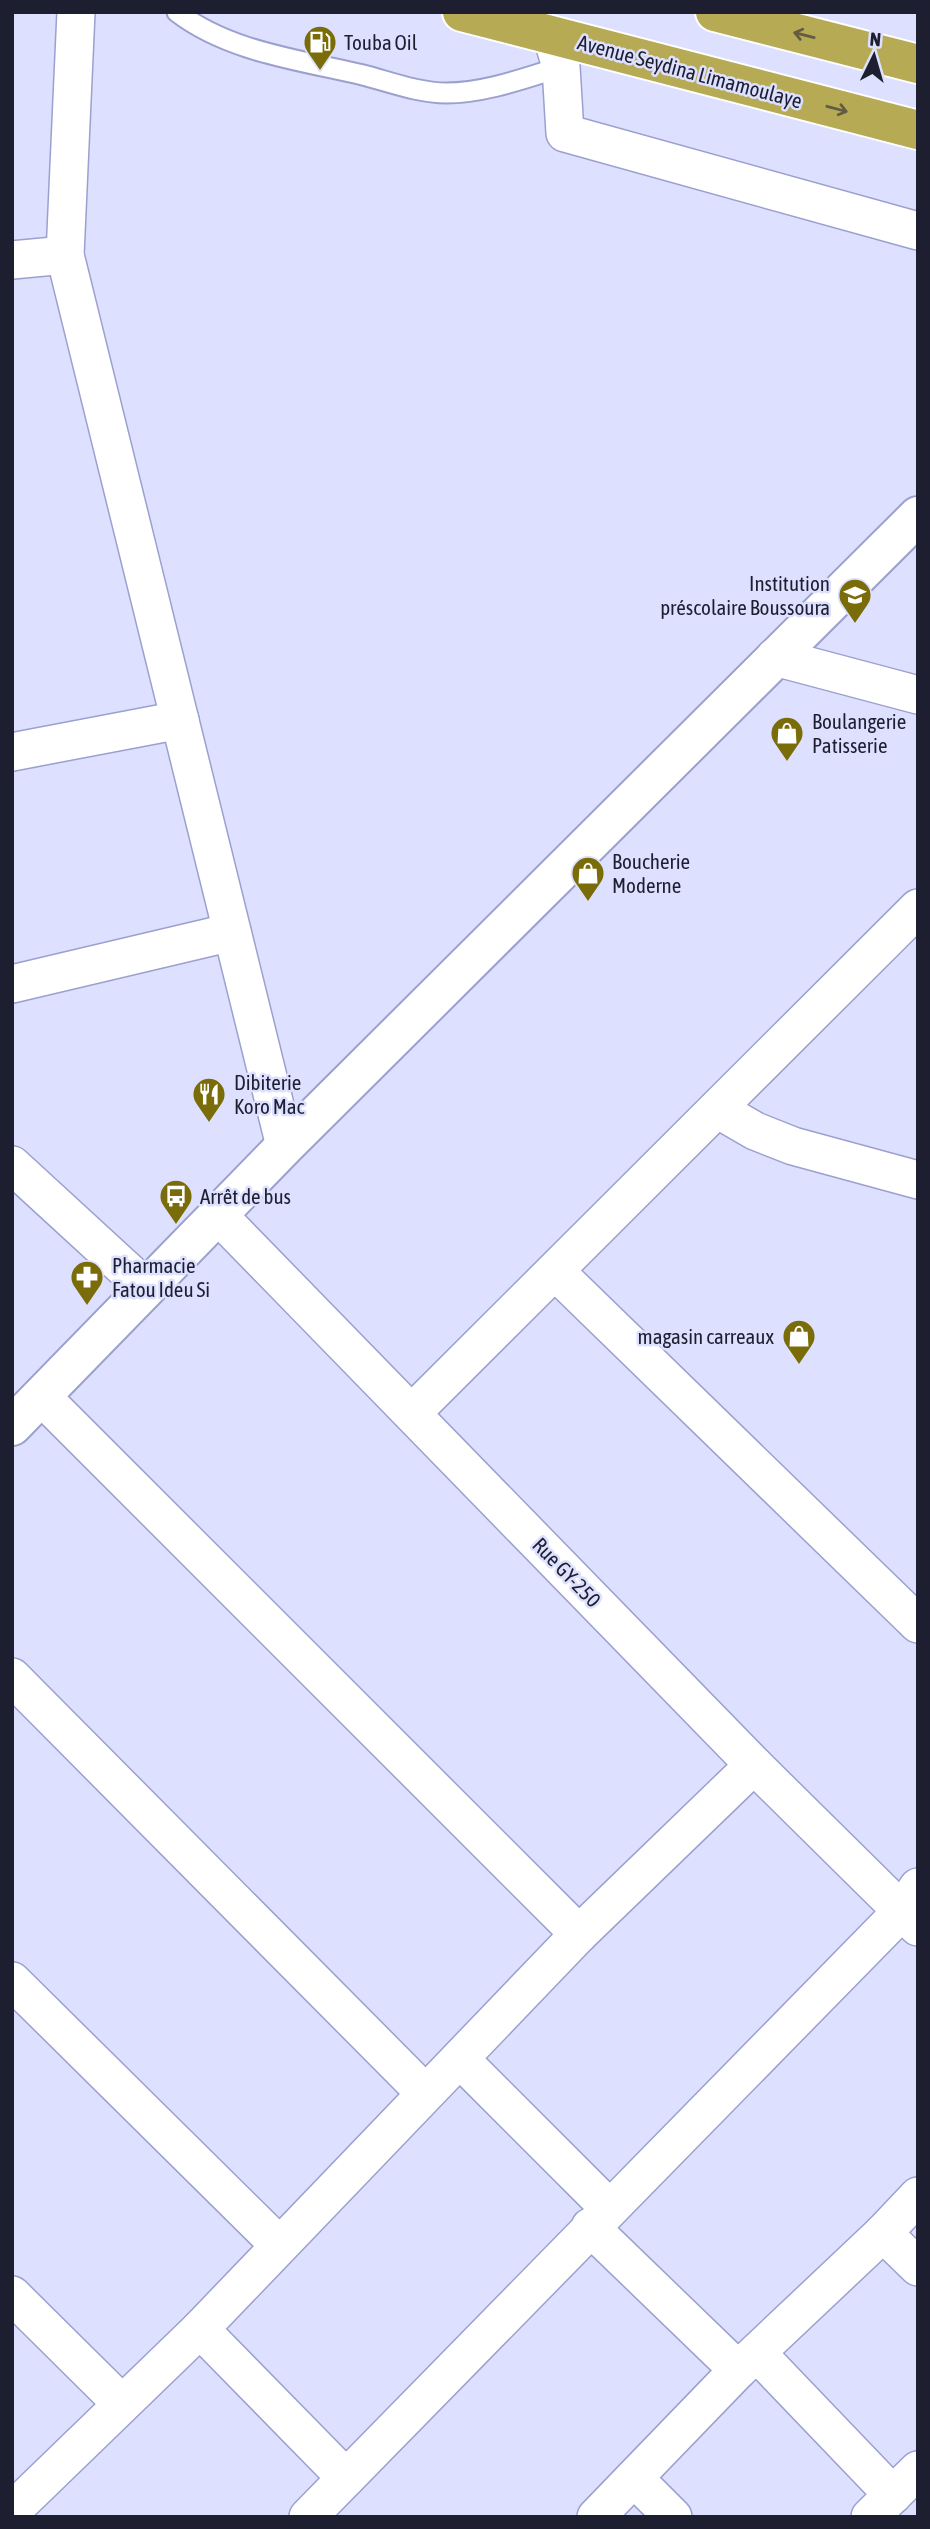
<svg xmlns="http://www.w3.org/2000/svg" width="930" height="2529" font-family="'Asap Condensed',sans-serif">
<rect width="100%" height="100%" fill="#dde0fe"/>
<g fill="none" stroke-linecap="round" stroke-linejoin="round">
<defs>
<path id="service" d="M177,12C229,52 300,60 363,75C390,82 419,93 446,93C485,93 525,78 561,67"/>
<g id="minor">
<polyline points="76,12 65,255 285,1146"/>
<polyline points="552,36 561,67 565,133 918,231"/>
<polyline points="12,260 65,255"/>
<polyline points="775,657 918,695"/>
<polyline points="12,752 180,720"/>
<polyline points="12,984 232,932"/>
<polyline points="717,1109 755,1131 793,1146 918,1180"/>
<polyline points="12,1165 146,1288"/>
<polyline points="217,1214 754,1765 918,1927"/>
<polyline points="555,1271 918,1624"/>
<polyline points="41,1396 579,1934"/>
<polyline points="412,1413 918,908"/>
<polyline points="12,1677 425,2093"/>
<polyline points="12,1981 279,2245"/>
<polyline points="460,2059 609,2208"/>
<polyline points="590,2227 738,2370"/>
<polyline points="883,2233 918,2267"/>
<polyline points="12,2295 122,2404"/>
<polyline points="200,2329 346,2478"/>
<polyline points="757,2353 893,2495"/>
<polyline points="634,2478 673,2517"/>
<polyline points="12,2511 200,2329 579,1934 754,1765"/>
<polyline points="308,2517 902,1911 918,1887"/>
<polyline points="596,2517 738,2370 883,2233 918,2196"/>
<polyline points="870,2517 918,2470"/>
</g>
<polyline id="tertiary" points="12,1426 285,1146 918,516"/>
<g id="trunk">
<polyline points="462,12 918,130"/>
<polyline points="715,12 918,64"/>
</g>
</defs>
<!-- service casing -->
<use href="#service" stroke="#9ca0cf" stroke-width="23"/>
<!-- minor casing -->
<use href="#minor" stroke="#9ca0cf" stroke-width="40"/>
<!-- tertiary casing -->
<use href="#tertiary" stroke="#9ca0cf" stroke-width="42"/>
<!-- trunk casing -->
<use href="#trunk" stroke="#fff" stroke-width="42"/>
<!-- service -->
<use href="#service" stroke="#fff" stroke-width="19"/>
<!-- minor -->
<use href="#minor" stroke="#fff" stroke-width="37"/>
<!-- tertiary -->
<use href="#tertiary" stroke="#fff" stroke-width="38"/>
<!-- trunk -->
<use href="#trunk" stroke="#b6aa54" stroke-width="38"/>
</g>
<!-- one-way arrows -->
<defs><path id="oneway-shaft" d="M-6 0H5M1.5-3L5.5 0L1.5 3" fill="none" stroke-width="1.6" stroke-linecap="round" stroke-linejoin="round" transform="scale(1.75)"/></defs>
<g stroke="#625d40">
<use href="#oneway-shaft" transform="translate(804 35) rotate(-166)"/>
<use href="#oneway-shaft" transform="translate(837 109) rotate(15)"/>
</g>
<!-- icons -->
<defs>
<symbol id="fuel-pin" viewBox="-11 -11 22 30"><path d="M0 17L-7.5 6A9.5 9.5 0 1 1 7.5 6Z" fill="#7a6d09" stroke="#dde0fe"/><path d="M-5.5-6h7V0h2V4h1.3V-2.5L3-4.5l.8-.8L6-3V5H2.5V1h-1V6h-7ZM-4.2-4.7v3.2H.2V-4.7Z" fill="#fff"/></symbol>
<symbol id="school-pin" viewBox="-11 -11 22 30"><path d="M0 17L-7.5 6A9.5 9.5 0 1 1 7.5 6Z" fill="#7a6d09" stroke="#dde0fe"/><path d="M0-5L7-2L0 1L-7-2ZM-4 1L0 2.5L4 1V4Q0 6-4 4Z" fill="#fff"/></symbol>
<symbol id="shop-pin" viewBox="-11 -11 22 30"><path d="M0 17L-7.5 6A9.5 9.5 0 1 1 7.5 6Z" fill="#7a6d09" stroke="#dde0fe"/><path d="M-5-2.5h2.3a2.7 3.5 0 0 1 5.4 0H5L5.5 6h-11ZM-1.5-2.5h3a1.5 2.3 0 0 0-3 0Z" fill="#fff"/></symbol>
<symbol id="restaurant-pin" viewBox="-11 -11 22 30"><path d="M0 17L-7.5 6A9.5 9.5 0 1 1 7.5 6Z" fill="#7a6d09" stroke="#dde0fe"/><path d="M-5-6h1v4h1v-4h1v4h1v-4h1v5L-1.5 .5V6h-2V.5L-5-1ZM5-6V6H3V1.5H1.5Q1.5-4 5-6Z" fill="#fff"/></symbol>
<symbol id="bus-pin" viewBox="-11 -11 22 30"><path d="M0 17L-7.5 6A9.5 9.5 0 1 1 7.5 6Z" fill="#7a6d09" stroke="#dde0fe"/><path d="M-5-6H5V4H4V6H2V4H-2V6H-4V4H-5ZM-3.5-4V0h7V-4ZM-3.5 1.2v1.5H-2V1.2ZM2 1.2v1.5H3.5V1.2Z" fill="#fff"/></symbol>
<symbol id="pharmacy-pin" viewBox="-11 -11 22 30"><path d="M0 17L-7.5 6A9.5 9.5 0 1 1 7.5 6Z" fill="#7a6d09" stroke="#dde0fe"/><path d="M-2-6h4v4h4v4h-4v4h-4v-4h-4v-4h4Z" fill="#fff"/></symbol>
</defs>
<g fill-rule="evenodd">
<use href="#fuel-pin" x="301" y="23" width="38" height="52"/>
<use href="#school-pin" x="836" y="576" width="38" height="52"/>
<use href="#shop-pin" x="768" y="714" width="38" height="52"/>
<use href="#shop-pin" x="569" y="854" width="38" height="52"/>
<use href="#restaurant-pin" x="190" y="1075" width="38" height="52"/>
<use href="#bus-pin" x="157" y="1177" width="38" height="52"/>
<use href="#pharmacy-pin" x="68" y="1258" width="38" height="52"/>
<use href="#shop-pin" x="780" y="1317" width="38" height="52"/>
</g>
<g text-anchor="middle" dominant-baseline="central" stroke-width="5" stroke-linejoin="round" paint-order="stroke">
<!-- poi labels -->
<g font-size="21" fill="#1d1e30" stroke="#dde0fe" text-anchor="start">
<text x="344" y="42">Touba Oil</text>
<text x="830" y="583" text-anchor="end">Institution<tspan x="830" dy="24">préscolaire Boussoura</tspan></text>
<text x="812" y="721">Boulangerie<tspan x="812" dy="24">Patisserie</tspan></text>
<text x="612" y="861">Boucherie<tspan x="612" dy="24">Moderne</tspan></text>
<text x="234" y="1082">Dibiterie<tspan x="234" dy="24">Koro Mac</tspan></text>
<text x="200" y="1196">Arrêt de bus</text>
<text x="112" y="1265">Pharmacie<tspan x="112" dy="24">Fatou Ideu Si</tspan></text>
<text x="774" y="1336" text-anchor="end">magasin carreaux</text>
</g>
<!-- street labels -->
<g font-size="21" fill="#1d1e30" stroke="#dde0fe">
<text transform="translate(690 71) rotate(15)">Avenue Seydina Limamoulaye</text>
<text transform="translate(567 1572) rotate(46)">Rue GY-250</text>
</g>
</g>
<!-- border -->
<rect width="930" height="2529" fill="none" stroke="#1d1e30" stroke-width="28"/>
<!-- north arrow -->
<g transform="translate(874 56) rotate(5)" stroke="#dde0fe" stroke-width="5" paint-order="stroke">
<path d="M0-5L12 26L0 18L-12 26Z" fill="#1d1e30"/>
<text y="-10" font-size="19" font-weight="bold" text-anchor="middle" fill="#1d1e30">N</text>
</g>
</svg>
